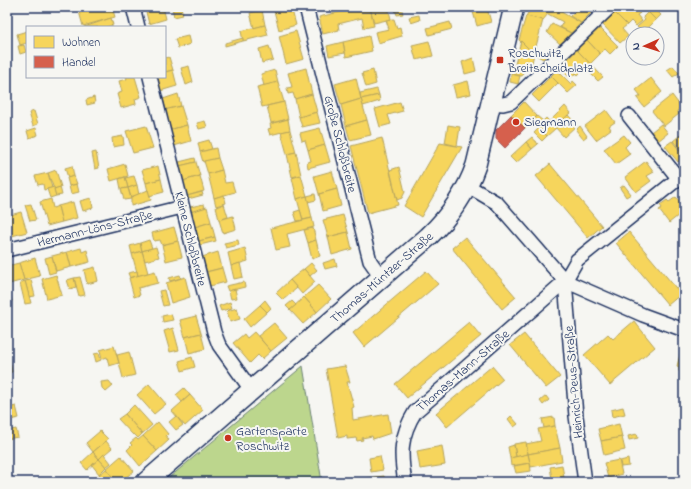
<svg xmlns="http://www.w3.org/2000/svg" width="691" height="489" font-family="'Indie Flower',sans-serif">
<rect width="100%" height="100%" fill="#f6f6f2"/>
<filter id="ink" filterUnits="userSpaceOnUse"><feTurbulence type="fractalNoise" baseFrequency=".025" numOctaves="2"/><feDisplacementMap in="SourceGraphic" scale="8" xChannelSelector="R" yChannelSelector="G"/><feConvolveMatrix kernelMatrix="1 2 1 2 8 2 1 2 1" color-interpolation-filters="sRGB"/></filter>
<g filter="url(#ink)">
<!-- green -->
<polygon fill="#bcd68d" stroke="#6c8276" points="303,366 322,482 164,482"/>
<!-- homes -->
<g fill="#f6d55c" stroke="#b4a35d">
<polygon points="81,7 112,7 115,17 83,26 78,8"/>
<polygon points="150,7 163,7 166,19 149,24 145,8"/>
<polygon points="172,7 181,7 183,15 174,17"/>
<polygon points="273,7 291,7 296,25 279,30"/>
<polygon points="360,7 370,7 374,26 364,28 362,18 338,24 339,30 323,34 319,17"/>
<polygon points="370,7 388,7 391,19 374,23"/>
<polygon points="394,7 401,7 403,14 397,15"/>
<polygon points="532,7 552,7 581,23 571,33 560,27 563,22 548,14 543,20 526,16"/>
<polygon points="579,7 587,7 592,12 581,23 570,16"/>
<polygon points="622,7 634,7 640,13 637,15 642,21 636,26 631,21 627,25 615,13"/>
<polygon points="643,7 653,7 661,15 656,20"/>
<polygon points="487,8 491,22 477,26 473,12"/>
<polygon points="262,10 265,25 254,28 250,13"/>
<polygon points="648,12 656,20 643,33 637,27 645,20 643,17"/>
<polygon points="615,13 627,25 622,29 628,36 620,43 603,25"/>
<polygon points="419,15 420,20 411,23 409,17"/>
<polygon points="526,16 543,20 534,54 519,40"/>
<polygon points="111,18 113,25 106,27 84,27"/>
<polygon points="394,19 397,28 400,27 402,36 378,43 375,32 389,29 386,20"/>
<polygon points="450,22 452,29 429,35 427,28"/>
<polygon points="552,24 571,33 560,44 547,32"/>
<polygon points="265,25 268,35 243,41 241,31"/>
<polygon points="600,28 618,46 610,54 605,49 600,54 587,40"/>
<polygon points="27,31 27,43 20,45 17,34"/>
<polygon points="296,31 304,59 286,64 279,36"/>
<polygon points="188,36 190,44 178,48 175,39"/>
<polygon points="369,36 372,51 346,57 343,42"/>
<polygon points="243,38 243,41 225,46 225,43"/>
<polygon points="587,40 600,54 590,64 577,50"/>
<polygon points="429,41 433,56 416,60 412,45"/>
<polygon points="521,41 534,54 531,67 515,64"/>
<polygon points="343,42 345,53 329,56 327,46"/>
<polygon points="24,45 26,52 20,54 18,46"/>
<polygon points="269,46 273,60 262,63 259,49"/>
<polygon points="536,49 547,55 543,59 534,54"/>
<polygon points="577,50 603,77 598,81 585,68 578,75 576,73 570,78 559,67"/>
<polygon points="169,57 173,70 165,72 165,58"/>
<polygon points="473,58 476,71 465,74 462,62"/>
<polygon points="513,65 524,67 522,76 511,74"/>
<polygon points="189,66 193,82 186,85 181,68"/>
<polygon points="673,66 679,73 673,77 667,70"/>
<polygon points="306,68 312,94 295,99 293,93 288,94 287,88 292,87 288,73"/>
<polygon points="173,70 177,86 160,91 156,77 165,77 165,72"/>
<polygon points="275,70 278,82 264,86 261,74"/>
<polygon points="373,70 376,84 366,87 362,73"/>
<polygon points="557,70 571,84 573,81 577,85 568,93 551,76"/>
<polygon points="511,74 520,76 518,84 510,82"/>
<polygon points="551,76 558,83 539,102 532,95"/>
<polygon points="126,77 135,77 141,97 135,99 136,104 121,108 117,94 122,92 119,81 127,79"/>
<polygon points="356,78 361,99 341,105 335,84"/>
<polygon points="651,78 662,92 644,107 637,98 641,96 636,90"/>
<polygon points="468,81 471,94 456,97 453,85"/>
<polygon points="278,82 284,102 262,107 257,87"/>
<polygon points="377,89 379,95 361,99 360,93"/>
<polygon points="178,94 181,106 166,110 163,99"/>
<polygon points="312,94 317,112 299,117 295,99"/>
<polygon points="379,95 380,101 363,106 361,99"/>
<polygon points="672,95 681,107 677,111 679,114 664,126 652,111"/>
<polygon points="94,97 95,103 87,105 86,100"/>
<polygon points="361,99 367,120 346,126 341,105"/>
<polygon points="284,102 288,119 271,123 267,106"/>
<polygon points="400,102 403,111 388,115 391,124 380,127 375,109"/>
<polygon points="524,102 537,116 525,128 511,115"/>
<polygon points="181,106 187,125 169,130 164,110"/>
<polygon points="565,106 571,113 555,127 550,121"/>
<polygon points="606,110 615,122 609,126 611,129 596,140 585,126"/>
<polygon points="34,111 38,124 33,126 29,113"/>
<polygon points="317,112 320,123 302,127 299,117"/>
<polygon points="568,115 577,125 564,137 555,127"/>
<polygon points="537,116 543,121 546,118 556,128 547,136 533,121"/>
<polygon points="288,119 290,130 270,135 268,129 271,128 270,124"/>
<polygon points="367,120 371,135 350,140 346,126"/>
<polygon points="205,121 207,127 199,129 197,123"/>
<polygon points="661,124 668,133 658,141 651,132"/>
<polygon points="187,125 191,141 174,146 169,130"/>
<polygon points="448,125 460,127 457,146 445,143"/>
<polygon points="146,126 153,148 133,153 126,131"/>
<polygon points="580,126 587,136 583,139 576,130"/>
<polygon points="36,128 38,135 29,138 27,131"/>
<polygon points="320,128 325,145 308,150 305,140 302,141 300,133"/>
<polygon points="539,128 547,136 542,141 534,133"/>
<polygon points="290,130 296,152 287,154 281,132"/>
<polygon points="684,132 684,154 673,141"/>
<polygon points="624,135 630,142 625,147 630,154 616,164 604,149"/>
<polygon points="123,136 124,145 113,147 112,138"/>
<polygon points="532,137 538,144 532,149 526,142"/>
<polygon points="382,138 398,205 368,213 351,146"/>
<polygon points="209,140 212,149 200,152 198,143"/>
<polygon points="672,141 684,156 678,162 665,146"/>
<polygon points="526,142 532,149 516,163 510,157"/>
<polygon points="440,143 462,147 421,217 404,206"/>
<polygon points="325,145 330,162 308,168 307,162 311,161 308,150"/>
<polygon points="216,148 218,158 203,162 200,152"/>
<polygon points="96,152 99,168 95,169 92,153"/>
<polygon points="296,152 301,175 292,177 287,154"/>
<polygon points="195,158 196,162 180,166 179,162"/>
<polygon points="218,158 222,170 208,174 204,161"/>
<polygon points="646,161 654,172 647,176 651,181 636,192 625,177"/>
<polygon points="196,162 200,176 183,181 179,166"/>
<polygon points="125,164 128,176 111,181 108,169"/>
<polygon points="550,164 602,226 588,238 536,176"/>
<polygon points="72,166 74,176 68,178 65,168"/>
<polygon points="158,166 161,179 146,183 142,170"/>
<polygon points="399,167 405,192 402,198 397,200 390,170"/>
<polygon points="56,170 61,187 54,189 48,173"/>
<polygon points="222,170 225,183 232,182 235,192 214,198 208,174"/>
<polygon points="332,171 337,189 319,194 314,176"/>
<polygon points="48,173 52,188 44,190 43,184 38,185 35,176"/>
<polygon points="301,175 307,196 297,199 292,178"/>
<polygon points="74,176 77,184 69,186 67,178"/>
<polygon points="134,176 137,185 128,188 125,178"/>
<polygon points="200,176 204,191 187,196 183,181"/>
<polygon points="125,177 128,188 121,189 119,179"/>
<polygon points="161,179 164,192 149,196 146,183"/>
<polygon points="77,184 79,192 71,194 69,186"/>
<polygon points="137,185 139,195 131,197 128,188"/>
<polygon points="624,185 631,194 626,197 620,188"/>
<polygon points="54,187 56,196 50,198 47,189"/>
<polygon points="60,187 62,195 56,196 54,189"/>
<polygon points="128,188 131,199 124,200 121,189"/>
<polygon points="337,189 341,206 323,211 319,194"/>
<polygon points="148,190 151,200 131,206 131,197"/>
<polygon points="202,192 203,195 188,199 187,196"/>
<polygon points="315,194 316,200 308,202 307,196"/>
<polygon points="224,195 226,203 216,206 214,198"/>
<polygon points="307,196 312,218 303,220 297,199"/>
<polygon points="676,197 684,207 684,211 669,223 659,210 662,208 660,205 667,200 669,202"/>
<polygon points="91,198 93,208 83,211 80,201"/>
<polygon points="51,199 53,208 58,206 62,222 47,226 40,202"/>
<polygon points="73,202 77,218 62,222 58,206"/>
<polygon points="31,204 36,220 30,221 25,205"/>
<polygon points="204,204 205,208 191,212 190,207"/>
<polygon points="224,204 228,217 219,220 216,207"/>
<polygon points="207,207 211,222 195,227 190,212"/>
<polygon points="300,210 303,220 297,221 294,212"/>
<polygon points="21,212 27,232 8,237 7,216"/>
<polygon points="343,215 348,232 328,237 323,220"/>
<polygon points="233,216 236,229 223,233 219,220"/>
<polygon points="312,218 314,227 287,234 290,247 276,250 271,228"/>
<polygon points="211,222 215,237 199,241 195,227"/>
<polygon points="174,227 178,241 162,245 160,240 154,241 152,233"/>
<polygon points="313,228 316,240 308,243 304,230"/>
<polygon points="348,232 352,249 332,255 328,237"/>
<polygon points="629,232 681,294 668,305 616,243"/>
<polygon points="215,237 216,241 200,245 199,241"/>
<polygon points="465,237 516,297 502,309 452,248"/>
<polygon points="149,240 152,248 142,251 140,243"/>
<polygon points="238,240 239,245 226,248 224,243"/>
<polygon points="316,240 320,256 312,259 308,243"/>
<polygon points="178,241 182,257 166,261 162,245"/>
<polygon points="140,243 142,251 132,254 130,246"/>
<polygon points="156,247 159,257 145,261 142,251"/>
<polygon points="81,248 82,252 87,250 90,262 71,267 67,252"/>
<polygon points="245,248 248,261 231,266 228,253"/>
<polygon points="142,251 148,273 138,276 132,254"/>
<polygon points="67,252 71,267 56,271 52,256"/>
<polygon points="218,252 222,268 206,272 202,257"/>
<polygon points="52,256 56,272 49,274 45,258"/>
<polygon points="35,258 40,276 24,280 19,263"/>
<polygon points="335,259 337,266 325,269 323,263"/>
<polygon points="19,263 24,280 9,284 7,266"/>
<polygon points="240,263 243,277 234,279 231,266"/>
<polygon points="311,263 317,270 310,276 304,269"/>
<polygon points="95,267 98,281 87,284 84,270"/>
<polygon points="222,268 226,282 210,286 206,272"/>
<polygon points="304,269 315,282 302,294 290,280"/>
<polygon points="137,271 138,276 130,278 128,273"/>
<polygon points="155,271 158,283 138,288 140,295 134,297 129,278"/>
<polygon points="426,271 438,284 364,347 353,333"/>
<polygon points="56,275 62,295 47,299 42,279"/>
<polygon points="180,275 181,278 170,281 169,278"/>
<polygon points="80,277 85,295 79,296 74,278"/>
<polygon points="185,277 190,297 171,303 166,283"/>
<polygon points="74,278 76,287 70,289 67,280"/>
<polygon points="31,280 35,296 29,297 25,281"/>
<polygon points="290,280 297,288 283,300 276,293"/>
<polygon points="25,281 31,303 25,304 20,283"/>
<polygon points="244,282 245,287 228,291 226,286"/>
<polygon points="318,285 331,299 317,312 304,297"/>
<polygon points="7,287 12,301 7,303"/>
<polygon points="235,289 237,298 231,299 229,291"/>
<polygon points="164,290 168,305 163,306 159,291"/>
<polygon points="304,297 317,312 303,324 290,310"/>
<polygon points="265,300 271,308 267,312 260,305"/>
<polygon points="292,301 296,305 290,310 286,306"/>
<polygon points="230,302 232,308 221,311 219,306"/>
<polygon points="260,305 267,312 250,327 244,319"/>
<polygon points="237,308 240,319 230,322 227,311"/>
<polygon points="171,314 173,320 163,322 162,316"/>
<polygon points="196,316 201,333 185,337 180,320"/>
<polygon points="634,321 655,347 610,385 584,355 608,334 613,339"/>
<polygon points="469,322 481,336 407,398 395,384"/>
<polygon points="274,323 287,338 271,351 258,336"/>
<polygon points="173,328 179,350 170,352 164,331"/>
<polygon points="254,332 271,351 262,359 258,355 250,363 233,343 244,334 247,338"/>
<polygon points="201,333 205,349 189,353 185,337"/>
<polygon points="524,334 560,377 546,388 510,345"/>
<polygon points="114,346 119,363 109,366 107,357 102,359 100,350"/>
<polygon points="681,351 684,352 682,372 679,371 679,367 677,366"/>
<polygon points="129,352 135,375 123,378 117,355"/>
<polygon points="99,353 101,360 96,362 94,354"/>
<polygon points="7,355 9,355 12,372 7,373"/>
<polygon points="192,357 195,367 182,371 179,361"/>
<polygon points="345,366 350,382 347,382 354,407 352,408 353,420 388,414 391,433 373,439 372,436 362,438 363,440 357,441 356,438 347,439 347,436 338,438 326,369"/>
<polygon points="492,366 503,379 447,427 436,413"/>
<polygon points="109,381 113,386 106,392 102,388 101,382"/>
<polygon points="149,384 166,404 154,414 137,395"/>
<polygon points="184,388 190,395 182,402 176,395"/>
<polygon points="7,390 9,390 11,403 7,404"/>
<polygon points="190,395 203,410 185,426 172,411"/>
<polygon points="546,396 549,400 543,405 540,401"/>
<polygon points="134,405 152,425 142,434 125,414"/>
<polygon points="16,406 19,418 10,420 8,408"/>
<polygon points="623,407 625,414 612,417 611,410"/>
<polygon points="125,414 142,434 138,438 134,434 133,435 118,419"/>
<polygon points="176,416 183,425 176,430 169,422"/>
<polygon points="511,416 518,424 514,427 508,419"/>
<polygon points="554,417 555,426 544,428 542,419"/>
<polygon points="158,422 168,434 166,436 169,440 157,451 143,436"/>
<polygon points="619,424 622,437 601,441 598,429"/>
<polygon points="555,426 560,448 528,454 526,444 541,441 538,429"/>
<polygon points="16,429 18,437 7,439 7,431"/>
<polygon points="100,431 108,439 93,452 86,443"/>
<polygon points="637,434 638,438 629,440 628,436"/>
<polygon points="143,436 157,451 140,466 127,450 132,445 130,443 136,438 138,440"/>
<polygon points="622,437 625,450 604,455 601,441"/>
<polygon points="106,441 112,448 99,459 93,452"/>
<polygon points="526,442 528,454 516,457 514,444"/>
<polygon points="514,445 516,457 510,458 508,447"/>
<polygon points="442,446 445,465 420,469 417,451"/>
<polygon points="560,448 562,461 531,467 528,454"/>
<polygon points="93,452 99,459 87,470 81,463"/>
<polygon points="104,454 111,463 106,467 99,459"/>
<polygon points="528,454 530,463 511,466 510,458"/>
<polygon points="121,456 134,471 120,482 117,482 106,469"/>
<polygon points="380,456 383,470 371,472 369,458"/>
<polygon points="99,459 106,467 99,474 92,465"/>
<polygon points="628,459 629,466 621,467 620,461"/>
<polygon points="619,460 622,474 608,478 604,463"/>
<polygon points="530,463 531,471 516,473 514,466"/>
<polygon points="562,465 564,477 552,479 550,467"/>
<polygon points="106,469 117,482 93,482 92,481"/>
<polygon points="384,476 385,482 363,482 362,479"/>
</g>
<!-- shops -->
<polygon fill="#d6604d" stroke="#9e5152" points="511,115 525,128 505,148 496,139 496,130"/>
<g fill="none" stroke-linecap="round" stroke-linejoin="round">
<defs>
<g id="street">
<polyline points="133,7 138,27"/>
<polyline points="306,7 370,261 382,278"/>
<polyline points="150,77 214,332 219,345 252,391"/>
<polyline points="490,103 503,104 511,102 610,7"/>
<polyline points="629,116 678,178"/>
<polyline points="468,186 497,203 565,281 643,315 684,330"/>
<polyline points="7,250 182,207"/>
<polyline points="565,281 576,416 585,482"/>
<path d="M405,482C400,454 400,436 415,412L565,281L577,260L684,174"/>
</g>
<path id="secondary" d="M146,482L428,237C450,216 466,194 476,165L514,7"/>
</defs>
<!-- street casing -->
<use href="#street" stroke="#1b2f5e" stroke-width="16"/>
<!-- secondary casing -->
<use href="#secondary" stroke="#1b2f5e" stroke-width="22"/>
<!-- street -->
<use href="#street" stroke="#f6f6f2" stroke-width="13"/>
<!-- secondary -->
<use href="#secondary" stroke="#f6f6f2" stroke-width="19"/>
</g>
</g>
<!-- markers -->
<g fill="#c8321e" stroke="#f6f6f2" stroke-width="1.5">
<rect x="496" y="56" width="8" height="8" rx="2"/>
<circle cx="516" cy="122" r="4"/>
<circle cx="228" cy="438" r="4"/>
</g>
<g text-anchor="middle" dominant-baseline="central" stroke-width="4" stroke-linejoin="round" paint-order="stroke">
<!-- poi labels -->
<g font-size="13" fill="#1b2f5e" stroke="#f6f6f2" text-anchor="start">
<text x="508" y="53">Roschwitz,<tspan x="508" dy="15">Breitscheidplatz</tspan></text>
<text x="524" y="122">Siegmann</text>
<text x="236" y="431">Gartensparte<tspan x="236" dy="15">Roschwitz</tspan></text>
</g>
<!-- street labels -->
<g font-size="13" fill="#1b2f5e" stroke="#f6f6f2">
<text transform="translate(340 144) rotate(76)">Große Schloßbreite</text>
<text transform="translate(95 229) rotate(-14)">Hermann-Löns-Straße</text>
<text transform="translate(190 239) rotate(76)">Kleine Schloßbreite</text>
<text transform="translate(382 278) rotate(-41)">Thomas-Müntzer-Straße</text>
<text transform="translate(463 371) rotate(-41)">Thomas-Mann-Straße</text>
<text transform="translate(574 382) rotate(-95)">Heinrich-Peus-Straße</text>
</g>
</g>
<!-- margin -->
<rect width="691" height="489" fill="none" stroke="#f6f6f2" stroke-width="24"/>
<rect x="12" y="12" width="667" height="465" fill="none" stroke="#1b2f5e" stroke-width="1.5" filter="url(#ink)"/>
<!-- legend -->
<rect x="26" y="26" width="140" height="52" fill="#f6f6f2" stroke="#9ea6b7"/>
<rect x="34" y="36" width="20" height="12" fill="#f6d55c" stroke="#9ea6b7"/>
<text x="62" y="46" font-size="12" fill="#1b2f5e">Wohnen</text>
<rect x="34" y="56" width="20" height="12" fill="#d6604d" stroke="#9ea6b7"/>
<text x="62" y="66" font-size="12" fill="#1b2f5e">Handel</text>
<!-- north arrow -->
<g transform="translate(645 46) rotate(267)"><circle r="19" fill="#f6f6f2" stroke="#9ea6b7"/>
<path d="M0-3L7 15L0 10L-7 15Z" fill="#c8321e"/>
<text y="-6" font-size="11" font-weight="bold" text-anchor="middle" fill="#1b2f5e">N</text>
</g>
</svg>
